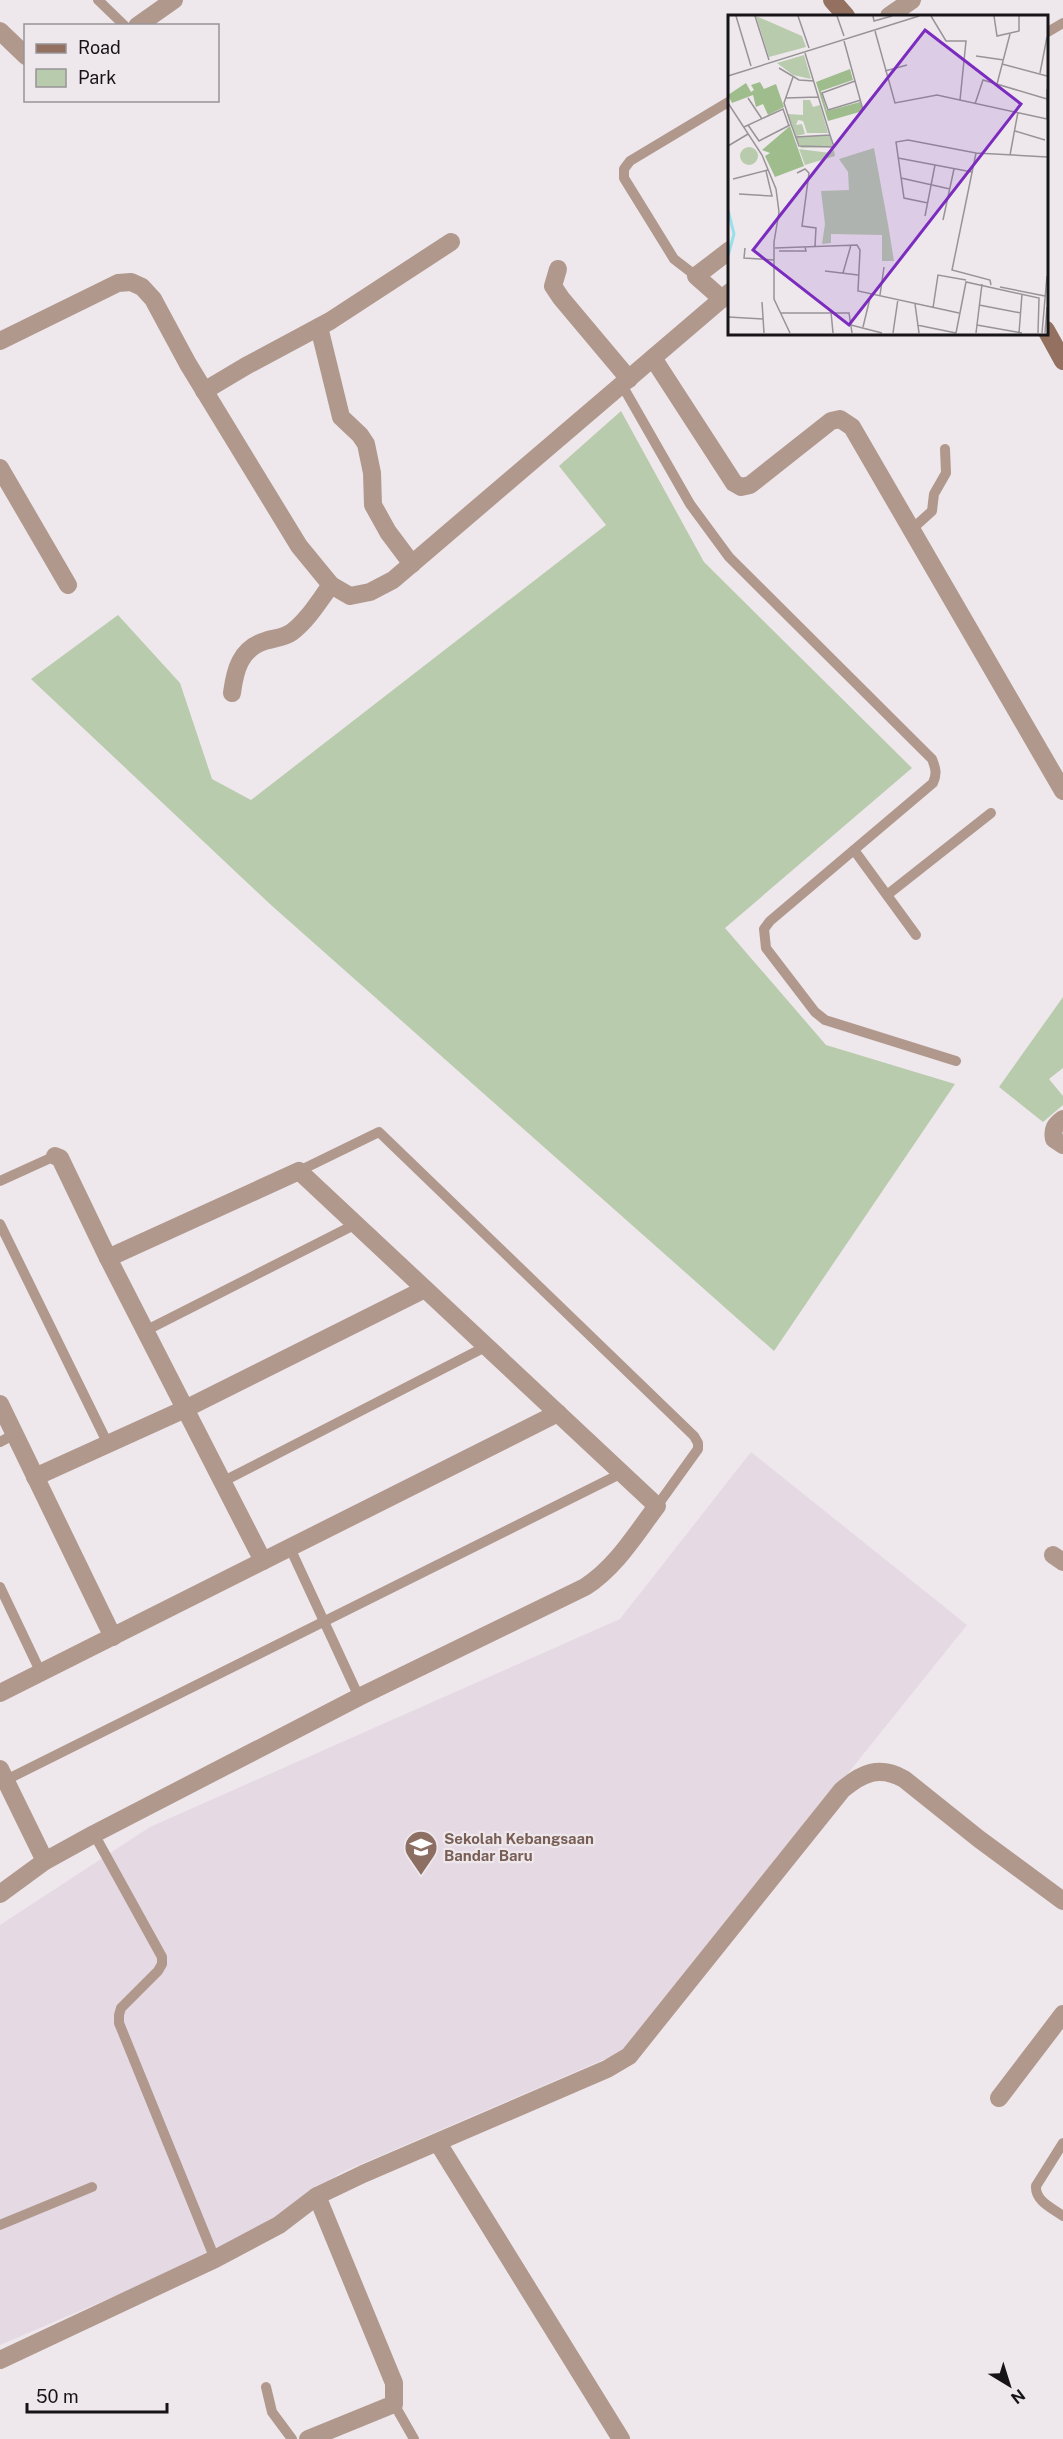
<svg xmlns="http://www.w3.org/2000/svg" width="1063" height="2439" font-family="'Public Sans',sans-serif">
<rect width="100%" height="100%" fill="#eee8ed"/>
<!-- built -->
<polygon fill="#e5d9e3" points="751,1452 967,1625 626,2050 340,2173 241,2242 0,2345 0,1925 150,1827 620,1619"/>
<!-- green -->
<g fill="#b9cbad">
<polygon points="621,411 704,562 912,768 725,928 826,1045 955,1084 774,1351 271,905 31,679 118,615 180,683 212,779 251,800 606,525 559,466"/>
<polygon points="1063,997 1063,1068 1049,1079 1063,1096 1063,1105 1043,1122 999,1087"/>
</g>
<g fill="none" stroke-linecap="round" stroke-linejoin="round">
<!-- lane -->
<g stroke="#b1988d" stroke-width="10">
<polyline points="98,0 125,26"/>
<polyline points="1046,33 1063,23"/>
<polyline points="696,276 674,259 624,178 624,169 630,161 730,101"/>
<path d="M622,385L690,504L729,557L932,759C936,769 937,774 933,783L770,921L764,929L766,948L815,1012L825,1020L956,1061"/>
<polyline points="911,530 932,511 934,494 946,473 945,449"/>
<polyline points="854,850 916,935"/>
<polyline points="887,895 991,813"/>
<polyline points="299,1171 379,1132 694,1436 698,1443 698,1449 657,1506"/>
<polyline points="0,1181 55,1156"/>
<polyline points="0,1224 108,1444"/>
<polyline points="145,1331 356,1224"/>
<polyline points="0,1442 15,1434"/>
<polyline points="222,1482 487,1346"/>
<polyline points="290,1548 359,1697"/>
<polyline points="0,1587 41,1673"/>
<polyline points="6,1780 622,1473"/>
<polyline points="94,1834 162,1957 162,1964 158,1971 121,2008 119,2015 119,2023 215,2259"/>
<path d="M1063,2143L1036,2186C1035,2201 1052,2208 1063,2216"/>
<polyline points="0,2225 92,2187"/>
<polyline points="266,2387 272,2412 292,2439"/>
<polyline points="394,2404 414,2439"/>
</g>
<!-- street -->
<g stroke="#b1988d" stroke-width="18">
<polyline points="889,16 912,0"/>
<polyline points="137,26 174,0"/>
<polyline points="0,31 26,56"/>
<polyline points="558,269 553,286 561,298 629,379"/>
<polyline points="722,299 696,276 730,250"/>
<polyline points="319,327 341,417 360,435 366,444 372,473 373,505 388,532 412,564"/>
<polyline points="0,341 118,283 131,282 142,287 153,299 188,364 299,546 331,585 350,596 370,592 393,580 730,292"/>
<polyline points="653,358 734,483 741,487 750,485 831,421 840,419 852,427 1063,791"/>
<polyline points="204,391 246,366 330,321 451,242"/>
<polyline points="0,468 68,585"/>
<path d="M232,693C235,670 240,649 265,641C274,638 284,638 292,632C308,620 319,601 331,585"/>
<path d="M1063,1119C1055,1125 1052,1129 1054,1139L1063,1145"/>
<polyline points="55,1156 60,1158 108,1258 263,1561"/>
<polyline points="0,1404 113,1637"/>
<polyline points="35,1477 185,1409 425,1289"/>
<polyline points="1053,1555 1063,1562"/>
<polyline points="0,1693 558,1413"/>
<polyline points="0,1769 45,1861"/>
<path d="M0,1894L45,1861L94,1834L359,1697L585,1587C616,1567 635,1535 657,1506L299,1171L108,1258"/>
<polyline points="999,2098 1063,2014"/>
<polyline points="438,2143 621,2439"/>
<path d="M0,2360L215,2259L279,2225L317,2196L363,2174L607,2069L629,2056L842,1790C862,1773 879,1765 904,1779L979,1839L1063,1901"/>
<polyline points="308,2439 394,2404 394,2383 317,2196"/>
</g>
<!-- secondary -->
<g stroke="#937060" stroke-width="18">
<polyline points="832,0 846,16"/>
<polyline points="1046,330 1063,361"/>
</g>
</g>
<!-- icons -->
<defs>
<symbol id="school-pin" viewBox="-11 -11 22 30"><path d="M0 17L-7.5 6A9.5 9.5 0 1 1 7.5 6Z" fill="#8d6e63" stroke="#eee8ed"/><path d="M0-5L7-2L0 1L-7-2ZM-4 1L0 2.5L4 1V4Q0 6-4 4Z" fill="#fff"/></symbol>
</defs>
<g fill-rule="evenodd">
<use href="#school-pin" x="402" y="1828" width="38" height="52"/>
</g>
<g text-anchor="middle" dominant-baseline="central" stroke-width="4.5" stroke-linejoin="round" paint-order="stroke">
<!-- education labels -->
<g font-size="15" font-weight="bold" fill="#785e54" stroke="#eee8ed" text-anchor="start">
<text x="444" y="1838">Sekolah Kebangsaan<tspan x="444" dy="17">Bandar Baru</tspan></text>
</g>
</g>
<!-- overview -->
<g transform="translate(728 15)">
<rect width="320" height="320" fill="#eee8ed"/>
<path d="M28,1L74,21L78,32L41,42ZM76,40L83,64L65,60L49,48ZM75,85H82L85,92L92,90L100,118H79L75,106L70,105L68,110L74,109L77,119L68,121L60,99L75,100ZM102,120L105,132L73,133L68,122ZM12 141a9 9 0 1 1 18 0a9 9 0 1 1-18 0ZM146,133L160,209L166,246H154V220L103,219V228L94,229L97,209L93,176L121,175L120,157L111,144ZM71,134L102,138L106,135L107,141L77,150Z" fill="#b9cbad"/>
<path d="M122,54L125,65L93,76L99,96L132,87L135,96L100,106L88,67ZM32,67L36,74L48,69L56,92L40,100L35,89L28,92L25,80L4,88L0,80L18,68L23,77L26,75L23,70ZM62,111L76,151L47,162L37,141L42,138L34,135Z" fill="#9fbd8c"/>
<path fill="none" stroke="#96e0eb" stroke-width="3" d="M0,195L6,219L0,241"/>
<path fill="none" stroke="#989397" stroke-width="1.5" d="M8,1L23,51M27,1L41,45M70,1L81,33M109,1L116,21M145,1L146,6L164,1M203,1L218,26H238L232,85M266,1L269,21L291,16V1M147,16L167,88L209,80L319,104M116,26L135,95M77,38L102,120M248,41L276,45M274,49L319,61M51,53L71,65L86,66M157,56L179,50M312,58L319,22M0,61L191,1M65,62L56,88L63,109L71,131L106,132L102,120L68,122M127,66L94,78L100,95L133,85M269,69L282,19M319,74V103M20,83L34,104M57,83L91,82M0,88L34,140L48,174L51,197L46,227V284L62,318M247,89L255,65L319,84M20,110L31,126L62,110M16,112L55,94L61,111M287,116L317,125M0,131L20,119M248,138L224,255L262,265L263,270M282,140L290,97M170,143L244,157M69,158L77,154L81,158L74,211L88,213L87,231M173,163L222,174M5,164L40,155M11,179L44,181L38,156M200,188L176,183L168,127L180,125L248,138L319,142M197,201L207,150M215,205L226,154M17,233L16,243L46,245M47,233L129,230L132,235L130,276L231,298M51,236H78L77,232M97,256L130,260M115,258L123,230M272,272L317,281M152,280L156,252M34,287L36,318M187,289L191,318M251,290L293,298M205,293L210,260L238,265M103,297L105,318M53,298H121L124,318M0,302L35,304M123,310L154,318M189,310L228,318M249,310L294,318M135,312L143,279M165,318L170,284M228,318L238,267L311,283L310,318M248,318L254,269M291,318L294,279M314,318L319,261M317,318L319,292"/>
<path fill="#7b2cbf" fill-opacity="0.15" stroke="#7b2cbf" stroke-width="3" d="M197,15L293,89L121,310L25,235Z"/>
<rect width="320" height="320" fill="none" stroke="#161416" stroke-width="3"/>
</g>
<!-- legend -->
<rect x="24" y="24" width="195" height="78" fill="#eee8ed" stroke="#989397" stroke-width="1.5"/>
<rect x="36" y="44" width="30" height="9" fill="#937060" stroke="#989397" stroke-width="1.5"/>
<text x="78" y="54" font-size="18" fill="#161416">Road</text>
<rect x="36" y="69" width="30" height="18" fill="#b9cbad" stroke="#989397" stroke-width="1.5"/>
<text x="78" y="84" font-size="18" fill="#161416">Park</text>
<!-- north arrow -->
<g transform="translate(1009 2385) rotate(142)" stroke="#eee8ed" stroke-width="4.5" paint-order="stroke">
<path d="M0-4.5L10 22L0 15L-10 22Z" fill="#161416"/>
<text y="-9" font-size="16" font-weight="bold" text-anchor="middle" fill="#161416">N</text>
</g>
<!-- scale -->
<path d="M27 2403v9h140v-9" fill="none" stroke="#161416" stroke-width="3"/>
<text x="36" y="2403" font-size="18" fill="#161416" stroke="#eee8ed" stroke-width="4.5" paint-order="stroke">50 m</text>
</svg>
